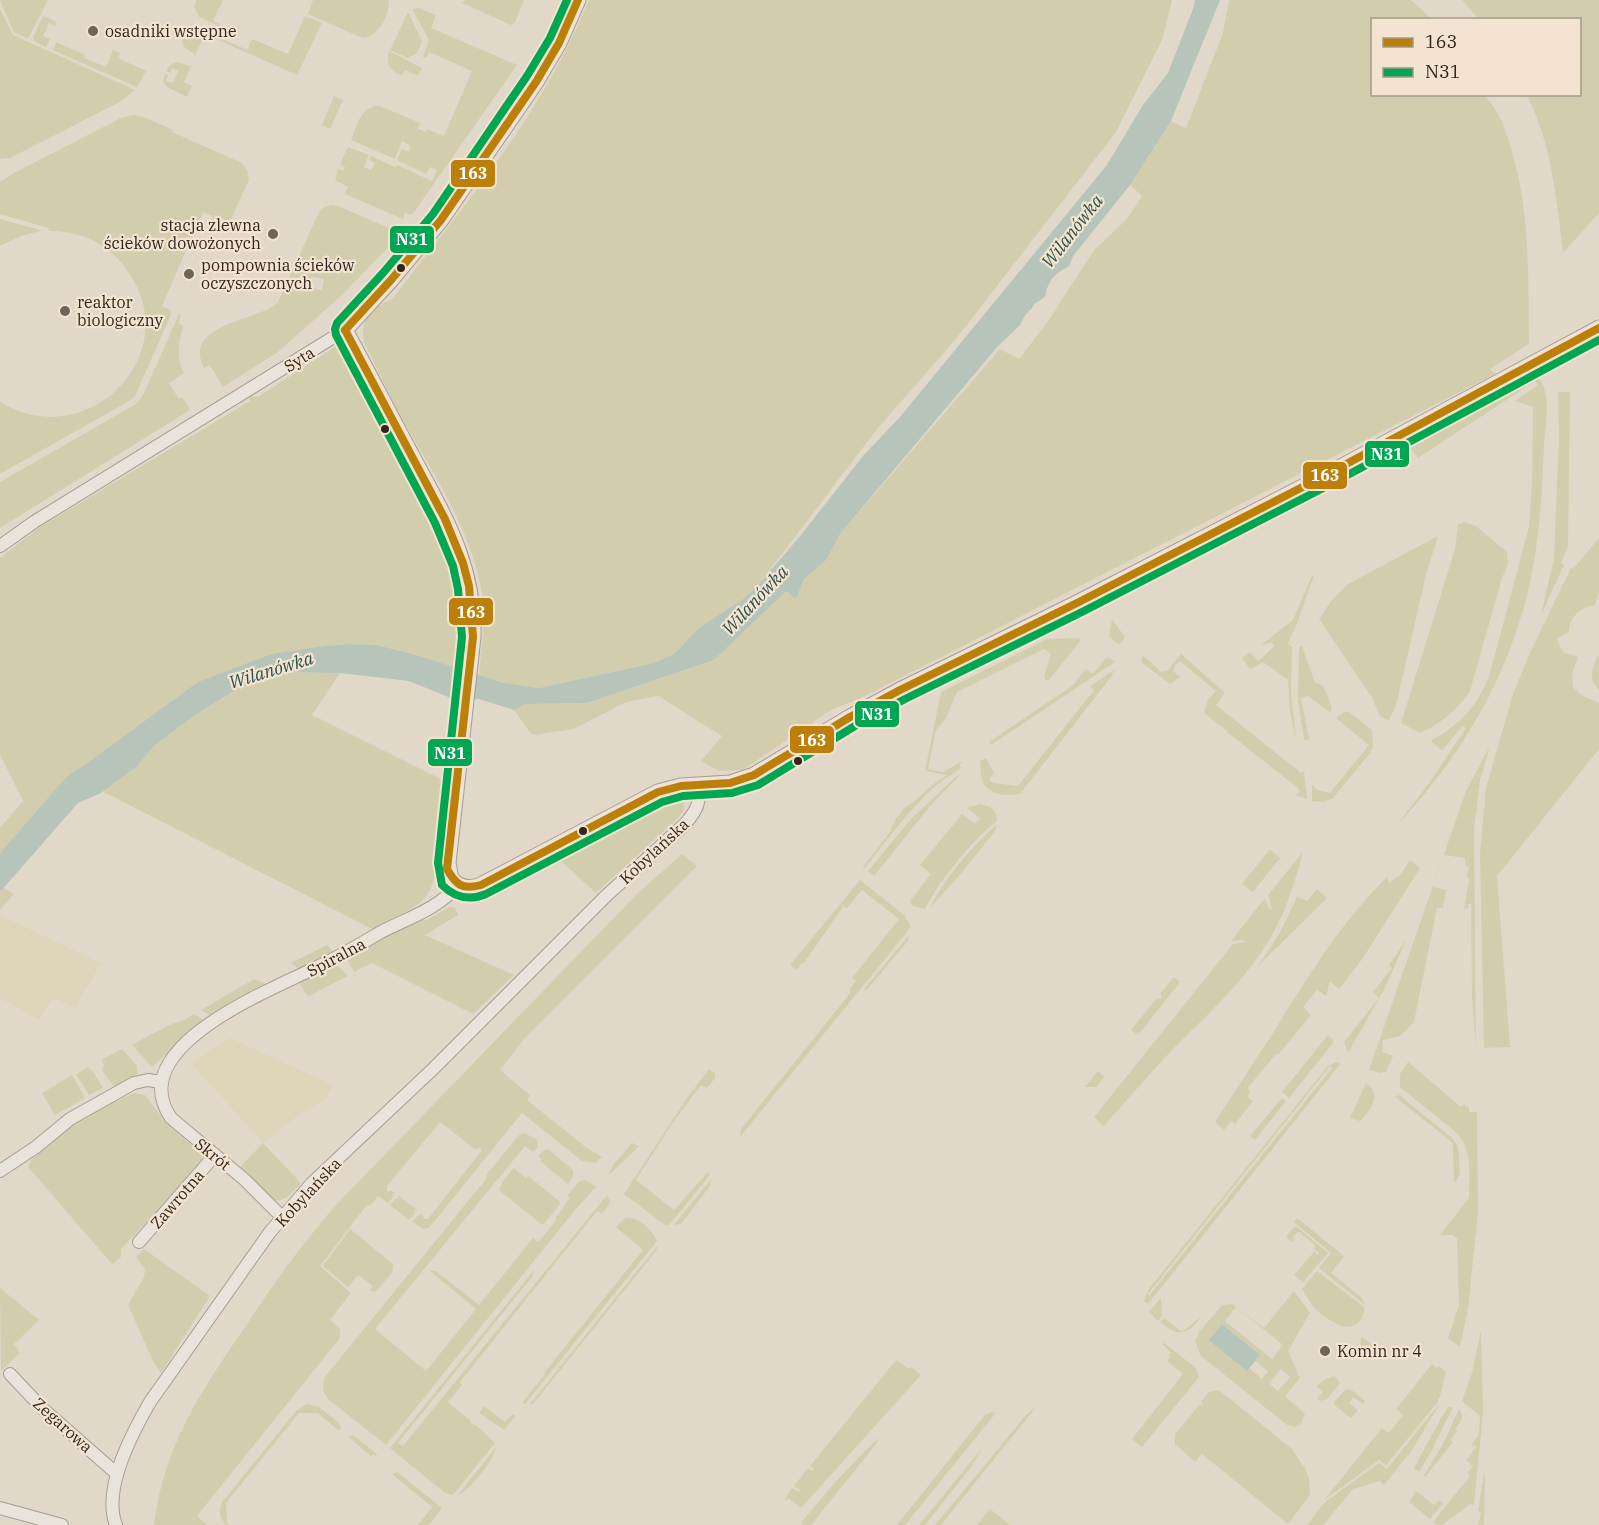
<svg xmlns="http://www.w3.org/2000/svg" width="1599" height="1525" font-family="'IBM Plex Serif',serif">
<rect width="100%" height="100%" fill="#e1d8ca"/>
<!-- farmland -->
<g fill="#dfd5bb">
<polygon points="0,915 101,963 75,1008 53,998 39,1020 0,998"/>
<polygon points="230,1038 333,1085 326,1099 303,1112 263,1143 192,1064 214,1047"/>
</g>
<!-- green -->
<g fill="#d2cead" fill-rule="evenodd">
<polygon points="0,0 48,0 29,37 27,38 14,32"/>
<polygon points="197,0 223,0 213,21 234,30 233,32 199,17 194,7"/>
<path d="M313,0H389C389,16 379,37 362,38L308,14Z"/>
<polygon points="466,0 524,0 515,22 511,25 462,3"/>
<path d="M589,0H1172L1163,38L1116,132L956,339L878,428L759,584L743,599L700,627L674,654L654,663L539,688L504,683L479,675C481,648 486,621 482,593C471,529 434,475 403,420C389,395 377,368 364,342C359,318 372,309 392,299C466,204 543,112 589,0Z"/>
<path d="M1229,0H1411L1432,19L1372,20V94L1485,95C1491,103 1498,112 1502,122C1531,194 1528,267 1529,344L1490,369L1495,374L863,697L831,710L743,770L719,771L701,761L722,736L658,696L626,702L574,729L532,735L514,710L524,704L587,703L714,660L786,590L796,599L804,579L826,560L840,534L1000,349L1019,359L1049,320L1094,250L1127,219L1142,196L1130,185L1171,121L1186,128L1223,33Z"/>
<path d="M1462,0H1599V213L1563,253C1557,203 1551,138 1526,95L1580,94V20L1479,19Z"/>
<path d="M419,8L436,15L431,28L517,65L412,215L405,213L403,219L345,194L348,187L335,180L338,169L343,171L345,167L340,164L348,147L369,155L364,167L371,170L375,163L369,160L371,156L395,167L397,165L432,181L437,170L430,167L426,174L397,160L402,149L409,152L411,147L408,144L402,141L395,159L351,140C357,125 361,105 380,106L420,123L418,129L426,132L427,129L444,136L472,71L429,52L426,58L423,57L429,40L412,9Z"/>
<polygon points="0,9 13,35 135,90 120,102 10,158 0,159"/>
<polygon points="408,12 422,41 417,53 408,58 390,50"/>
<polygon points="43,16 57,22 55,26 49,23 43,36 50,39 46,47 35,42 33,37"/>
<path d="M305,16L322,23L297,75L205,34L195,56L193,55L194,53C180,48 180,39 186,27L194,26L247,50L252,39L288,54Z"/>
<polygon points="56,42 85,55 84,58 106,67 113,50 120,53 118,58 146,71 137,87 53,50"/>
<path d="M389,51L422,68L418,76L405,70L402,76C390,71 385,64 389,51Z"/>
<polygon points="177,62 191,66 184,82 192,86 187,97 167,87 163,81 165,74 168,75 166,81 173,83 178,71 172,68 170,73 166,71 170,65"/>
<polygon points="334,96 343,100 330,129 322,125"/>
<path d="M133,115L144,117L173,130L172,132L242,163L248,172L249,180L226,230L218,231L224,219L215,215L210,227L208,226L213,216L203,212L199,222L202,223L192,237L162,306L170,310L171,315L135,396L129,401L0,474V402C89,456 191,350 124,266C106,242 79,231 49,231L48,228L0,214V182L14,173L121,118Z"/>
<path d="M331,205L338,206L398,232L394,241L342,295L278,352L223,387L210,365L204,368C181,323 259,322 278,302L319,212L324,207ZM312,277L324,279L322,290L298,285L299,277L311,279Z"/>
<polygon points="0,219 40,230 40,231 21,236 0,246"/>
<path d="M179,314L181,315L178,323L183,326C179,343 175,357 184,373L169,383L179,399L182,397L190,410L0,528V482L136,404L143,395Z"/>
<polygon points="338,345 346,347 445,534 462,576 468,617 463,670 413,654 377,645 348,644 316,647 272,654 70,774 0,853 0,828 23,801 0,755 0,558 37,529 250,401 249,396 258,397"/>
<path d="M1536,375C1553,391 1545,424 1544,445C1542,503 1538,565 1520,620C1496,698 1452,767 1397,825L1429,783L1466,728L1462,726L1442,751L1431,741C1460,724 1475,709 1489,677L1529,527L1532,482L1533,407L1515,401L1538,385L1535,381L1418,458L1408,444Z"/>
<polygon points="1558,392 1570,392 1568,547 1561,563 1564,565 1541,615 1554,558 1559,438"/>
<path d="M1464,522L1476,526L1507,552L1508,564L1502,578L1470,691C1456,711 1442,723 1420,733L1401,723L1455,549L1458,525Z"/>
<polygon points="1438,536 1426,575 1396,705 1389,721 1380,716 1371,696 1319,619 1332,600 1348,584"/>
<path d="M1599,538V592L1595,605C1580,607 1569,618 1569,632L1556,639L1563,652L1578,657L1572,674L1573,687L1581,695L1599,703V749L1497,876L1510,1047L1484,1048L1480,853L1486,788L1513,694L1528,657L1571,568L1573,569Z"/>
<path d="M1312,576H1314C1305,599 1299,622 1288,643L1292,647L1291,693L1296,740L1290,710L1288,680L1263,662L1250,669L1242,658L1250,652L1256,658L1257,661L1261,659L1274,646L1271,642L1260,646L1293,620Z"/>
<polygon points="1112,619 1125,637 1119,645 1109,636"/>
<path d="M1079,638L1081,640L1049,680H1045L1044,676L1051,654L1044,649L957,692L946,718L936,730L928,769L943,772L963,761L959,765L961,768C920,792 894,832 864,869L863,867L890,832L895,820L905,807L912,803L935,783L948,775L925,771L941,692L1047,639Z"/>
<polygon points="1299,646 1302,646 1315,683 1323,685 1332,707 1331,713 1308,696 1301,698 1309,739 1304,740 1298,701"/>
<polygon points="1181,654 1225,693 1216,705 1301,773 1304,771 1307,799 1296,795 1300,792 1298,788 1227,732 1227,729 1226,730 1210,718 1212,716 1209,717 1204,713 1208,700 1216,691 1180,661 1177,664 1176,664 1173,671 1180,677 1170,684 1141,662 1143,655 1161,672 1168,670"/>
<path d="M1599,656V690C1588,679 1592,669 1597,657Z"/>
<polygon points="1108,657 1115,662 991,745 989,742 1072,686 1086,669 1093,674 1106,658 1108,660"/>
<path d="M1114,670L1111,677L1020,794C1006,796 988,796 982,780C980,774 981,767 980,761L986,758L994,773L989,780L994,783L1018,786L1094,690L1090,686Z"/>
<path d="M280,672L340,673L312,715L443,780C442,815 446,869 425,898C418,907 385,923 374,930L102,791L136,767L155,745L195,715L242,686Z"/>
<polygon points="1344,712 1349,712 1372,730 1373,747 1370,753 1333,798 1323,802 1312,801 1312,784 1317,790 1330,793 1369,745 1336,718"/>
<polygon points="1490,746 1480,780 1474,830 1476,1047 1472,997 1471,904 1468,904 1468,908 1464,909 1469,879 1467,877 1469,868 1465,865 1465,858 1444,855 1433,887 1446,890 1443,908 1437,908 1414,1022 1400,1036 1383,1040 1382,1052 1393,1056 1386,1072 1380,1073 1369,1070 1466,791"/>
<polygon points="959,774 960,775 931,805 874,876 868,871 911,819"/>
<polygon points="677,802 684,803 684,810 678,818 596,893 560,860 665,806"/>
<path d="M980,804C990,806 997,810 997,821C972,840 939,881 925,909L912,906L910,901L931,874L920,865L962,814L975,824L980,818L967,808Z"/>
<path d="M997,825L995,831L959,876L930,908C941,883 975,842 997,825Z"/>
<polygon points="1270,849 1280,858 1253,892 1242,884"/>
<path d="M1303,852C1295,883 1285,914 1268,942C1243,983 1205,1017 1171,1051C1148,1076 1126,1101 1104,1126L1094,1117L1233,944L1245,942L1243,940L1231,941L1265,898L1269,909H1272L1268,895Z"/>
<path d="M682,854L697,866L524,1039L500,1070L530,1095L527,1100L587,1148L602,1157L595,1163L582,1161L522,1113L429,1228L423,1229L412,1222L418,1215L420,1216V1213L424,1217L423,1219H428L482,1150L479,1147L476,1150L440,1122L387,1186V1190L389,1192L391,1190L395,1193L392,1194L394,1196L388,1203L378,1196L371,1205L366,1206L320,1266L351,1293L330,1320L340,1329V1338L197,1516L207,1525H154C164,1445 201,1391 245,1327C273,1284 302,1244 336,1205L638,893Z"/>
<path d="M1410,860L1420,868L1363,958L1339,989L1330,982L1326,996L1317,990L1303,1007L1311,1015L1278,1055L1276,1054L1247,1089L1250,1092L1247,1097L1253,1101L1235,1124L1231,1121L1224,1130L1215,1122C1234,1092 1254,1062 1273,1033C1307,978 1341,922 1387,877L1389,883L1400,875Z"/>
<polygon points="860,880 904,915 911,927 740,1137 741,1129 851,992 849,990 856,981 852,978 899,919 862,890 847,908 843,907 804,963 801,964 797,970 790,965"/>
<polygon points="0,888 4,888 14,894 0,910"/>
<polygon points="1317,889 1327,898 1258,966 1279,934 1297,897 1307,901"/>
<path d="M449,907L455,908L458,915L425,935L514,975L473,1014L372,963L354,972L347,959C361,941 398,929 419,920H427Z"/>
<polygon points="911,933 907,942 866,991 864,989"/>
<polygon points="1406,940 1385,988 1348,1053 1344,1042 1379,998 1373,992 1392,968 1389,965"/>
<polygon points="327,945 333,951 299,969 291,963"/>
<polygon points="333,965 337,965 348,976 309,996 303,990 300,984 302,980"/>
<polygon points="1174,977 1180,982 1138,1035 1131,1030 1157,998 1160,999 1162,997 1160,994"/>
<polygon points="254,979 265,983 253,994 210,1015 201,1010"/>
<polygon points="194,1014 203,1020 152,1067 132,1045 169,1025 184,1020"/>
<polygon points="1328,1035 1333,1040 1333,1043 1289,1098 1282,1092"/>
<polygon points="122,1049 137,1066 137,1074 114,1087 102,1070 104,1065 101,1060"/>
<path d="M1336,1062L1341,1063L1148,1304L1144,1301L1148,1290L1327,1067ZM1330,1066L1332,1068L1149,1296L1148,1294Z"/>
<path d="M1408,1062L1461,1107L1464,1104L1469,1108V1112H1477L1478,1213L1468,1309L1460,1347L1448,1338L1459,1305L1457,1238L1452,1235H1440L1469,1198C1469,1176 1473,1150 1457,1133L1400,1087V1074Z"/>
<polygon points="88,1067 94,1073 103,1088 89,1095 76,1074"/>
<polygon points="709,1069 715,1073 715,1078 707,1088 701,1085 671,1125 636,1180 674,1210 708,1172 710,1175 669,1225 665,1225 624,1194 687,1098"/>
<polygon points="1098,1071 1104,1077 1096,1087 1085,1087"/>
<polygon points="72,1075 85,1098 55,1115 42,1093"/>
<path d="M1366,1083C1382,1096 1371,1109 1360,1121L1350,1118Z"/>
<polygon points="134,1093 145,1095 167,1124 201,1153 202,1160 197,1168 121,1249 121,1257 112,1264 28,1167 32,1159 78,1119"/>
<polygon points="1399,1095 1451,1137 1458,1146 1460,1174 1454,1184 1453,1143 1395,1097"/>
<polygon points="1282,1098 1286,1101 1255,1140 1250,1136"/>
<polygon points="525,1133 537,1140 538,1147 533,1152 525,1146 375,1329 426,1371 476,1309 430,1271 436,1271 479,1305 533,1238 538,1242 556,1221 556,1217 570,1198 567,1196 579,1182 585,1180 596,1187 575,1210 386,1445 328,1399 323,1391 324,1378 486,1179 487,1174 519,1135"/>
<path d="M263,1143L301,1183C292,1192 284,1205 271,1199L239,1168Z"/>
<polygon points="632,1143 639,1146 608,1176 613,1165"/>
<polygon points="548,1149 573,1170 573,1177 568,1184 540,1161 541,1159 538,1156 544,1150"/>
<polygon points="514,1168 526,1178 528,1176 559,1201 560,1204 544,1224 541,1224 499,1190 503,1181"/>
<polygon points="712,1178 710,1186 681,1224 674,1225"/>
<polygon points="398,1195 417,1210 414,1209 415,1213 409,1220 390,1205 396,1198 398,1199"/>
<polygon points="607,1195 611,1202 602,1214 597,1211 460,1382 462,1385 448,1402 471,1421 470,1423 477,1426 495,1443 453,1495 445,1493 390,1448 535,1269 532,1277 398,1443 403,1446"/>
<path d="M625,1218C638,1216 652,1229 657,1241L525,1404L522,1403L545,1374L544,1373L643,1250L616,1227Z"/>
<polygon points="1297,1218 1344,1256 1331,1273 1362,1298 1365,1305 1319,1268 1331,1253 1294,1222"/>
<polygon points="1297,1227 1328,1253 1303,1282 1294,1275 1315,1251 1317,1255 1319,1253 1315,1250 1315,1245 1299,1232 1296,1233 1292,1238 1294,1240 1292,1242 1286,1237 1293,1228"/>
<polygon points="350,1229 393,1264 392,1273 375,1292 370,1290 373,1286 358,1275 348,1287 323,1266"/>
<polygon points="658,1245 656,1251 534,1403 529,1405"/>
<polygon points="144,1249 210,1296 161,1373 153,1361 128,1305 144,1277 145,1269 136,1257"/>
<path d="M1317,1271L1365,1308C1358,1340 1333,1324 1316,1310C1311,1304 1306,1296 1302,1289Z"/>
<polygon points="0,1288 39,1320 14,1344 20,1353 1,1371"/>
<path d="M1294,1291L1310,1313L1288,1351L1300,1378L1285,1396L1305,1414L1300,1425L1294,1427L1287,1425L1201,1356L1195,1341L1200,1331L1222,1305L1232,1304L1264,1328ZM1236,1307L1283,1345L1272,1359L1225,1321ZM1222,1324L1260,1355L1255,1361L1268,1371L1262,1379L1249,1368ZM1281,1369L1290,1377L1278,1391L1269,1383Z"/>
<polygon points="1161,1298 1162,1316 1158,1321 1149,1312"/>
<path d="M1202,1316C1187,1335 1180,1338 1160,1322L1164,1318L1182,1332Z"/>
<polygon points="1481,1330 1483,1412 1474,1505 1470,1504 1442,1525 1437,1525 1433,1522 1470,1476 1467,1473 1473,1466 1466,1460 1477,1447 1472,1444 1479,1435 1480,1416 1462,1401 1472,1373"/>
<path d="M1362,1337L1379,1350L1372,1359C1364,1353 1357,1347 1362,1337Z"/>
<polygon points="1164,1343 1196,1368 1199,1377 1142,1447 1132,1439 1183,1374 1167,1361 1171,1357 1169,1355 1171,1352 1162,1344"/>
<polygon points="896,1360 909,1369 911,1367 921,1375 801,1508 788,1498 786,1501 785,1499 792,1488 799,1492 800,1490 794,1486 808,1468 812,1471 814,1469 810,1466"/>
<polygon points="1432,1364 1437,1368 1439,1366 1446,1372 1441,1393 1437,1392 1441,1394 1437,1403 1386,1465 1379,1460 1324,1500 1382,1428 1389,1433 1403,1415 1396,1409"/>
<polygon points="1334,1376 1340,1383 1327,1399 1320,1401 1317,1399 1323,1392 1316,1386 1324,1380"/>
<polygon points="1346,1389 1353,1391 1365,1401 1363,1404 1353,1397 1349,1403 1358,1410 1351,1418 1334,1405 1334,1402"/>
<polygon points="1219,1390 1292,1449 1304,1467 1309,1478 1310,1495 1288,1524 1202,1454 1195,1462 1175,1444 1175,1434 1200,1404 1204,1406 1201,1402 1209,1392"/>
<polygon points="1440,1403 1412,1450 1384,1485 1380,1481 1353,1489 1323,1525 1307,1525 1325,1502 1379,1463 1387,1469"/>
<path d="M307,1404L319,1407L340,1424L341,1429L338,1430L318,1413H299L226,1503L227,1523L230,1525H226C219,1518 218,1510 223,1501L296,1411Z"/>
<polygon points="484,1406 505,1422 513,1414 516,1416 504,1430 479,1413"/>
<polygon points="1037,1406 941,1525 935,1525 1026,1415"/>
<polygon points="1449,1407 1453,1407 1432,1450 1419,1472 1414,1468 1445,1411"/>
<path d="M1459,1409C1466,1416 1460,1422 1455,1429L1457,1431L1450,1440L1453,1442L1425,1477L1424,1475L1443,1444Z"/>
<polygon points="993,1411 995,1414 905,1525 897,1525 984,1416"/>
<polygon points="353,1435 377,1454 376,1456 373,1454 371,1456 348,1437"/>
<polygon points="878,1438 877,1443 811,1525 801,1525 804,1519 839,1478"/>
<path d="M496,1447C495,1459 469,1491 458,1495Z"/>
<polygon points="983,1447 971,1467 925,1525 919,1525"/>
<polygon points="1485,1468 1484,1525 1478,1525 1481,1513 1478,1511"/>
<polygon points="397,1472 442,1508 429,1525 418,1525 432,1507 392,1474"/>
<polygon points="1416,1491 1434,1505 1439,1500 1443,1503 1430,1519 1409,1502"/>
<polygon points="990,1509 1010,1525 977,1525"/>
</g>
<!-- water -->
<g fill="#b6c4b9">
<path d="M1195,0H1220L1171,121L1130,185L1073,256L1069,266C1053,275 1049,279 1045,297L1034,304L1033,307L1026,314L1020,325L998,346L840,534L826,560L804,579L796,599L786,591L714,660L587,703L525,704L514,710L479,699L458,701L409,681L340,673L280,672L242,686L195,715L155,745L136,767L99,794L78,803L0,892V853L63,781L70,774L86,764L198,682L272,654L316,647L348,644L377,645L413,654L504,683L539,688L654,663L674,654L700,627L743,599L759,584L801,535L863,456L900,417L1107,165L1143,105L1168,73L1193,9Z"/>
<polygon points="1222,1324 1260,1355 1247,1371 1209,1340"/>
</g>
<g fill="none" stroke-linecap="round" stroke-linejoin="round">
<defs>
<g id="minor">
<polyline points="0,546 34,522 345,330"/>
<polyline points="0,1171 36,1147 70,1119 134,1083 148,1080 162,1082"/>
<path d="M283,1218L245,1180L171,1118C122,1047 271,990 317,967C339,957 360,944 381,932C408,918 438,909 458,885"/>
<polyline points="139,1242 215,1155"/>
<polyline points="10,1374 43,1409 117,1474"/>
<polyline points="0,1508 62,1525"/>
<path d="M116,1525C102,1489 132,1433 150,1402L270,1232L312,1183L434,1068L607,895L685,824C698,809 699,804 700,785"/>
</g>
<path id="tertiary" d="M578,0L559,43L536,82L441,220L391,280L345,330C367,370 388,411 410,452C443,514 475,565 473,637L448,863L451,879C459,888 469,890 481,885L658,792L681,786L730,783L754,775L850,717L900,690L1077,603L1324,476L1599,328"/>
</defs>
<!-- minor casing -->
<use href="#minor" stroke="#a59d94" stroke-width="14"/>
<!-- tertiary casing -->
<use href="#tertiary" stroke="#a59d94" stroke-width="17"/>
<!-- minor -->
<use href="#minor" stroke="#e9e3db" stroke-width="12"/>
<!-- tertiary -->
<use href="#tertiary" stroke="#e9e3db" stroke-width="15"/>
<defs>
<g id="bus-1">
<path d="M345,330L445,519L463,563L469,586L473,637L447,869C456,885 462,890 481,885L658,792L681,786L730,783L754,775L850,717L900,690L1077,603L1324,476L1599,328"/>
<polyline points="345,330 391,280 441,220 536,82 559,43 578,0"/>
</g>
<path id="bus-2" d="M567,0L550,38L527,76L433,214L383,273L337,323L335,329L336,335L435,523L453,566L458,589L462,637L438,863L442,885C455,898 469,901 486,894L662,802L683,796L732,793L758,785L855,726L905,699L1082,612L1329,485L1599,340"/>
</defs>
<!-- bus-1 casing -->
<use href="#bus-1" stroke="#f2e4d0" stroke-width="12"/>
<!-- bus-2 casing -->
<use href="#bus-2" stroke="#f2e4d0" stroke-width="12"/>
<!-- bus-1 -->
<use href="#bus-1" stroke="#bc7f09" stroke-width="8"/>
<!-- bus-2 -->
<use href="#bus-2" stroke="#00a651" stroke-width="8"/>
</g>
<!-- markers -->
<g fill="#6f645a" stroke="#f2e4d0" stroke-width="2">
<circle cx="93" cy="31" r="6"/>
<circle cx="273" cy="234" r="6"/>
<circle cx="189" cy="274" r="6"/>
<circle cx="65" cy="311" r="6"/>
<circle cx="1325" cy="1351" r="6"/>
</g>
<g fill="#32251d" stroke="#f2e4d0" stroke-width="2">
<circle cx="401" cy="268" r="5"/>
<circle cx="385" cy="429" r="5"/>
<circle cx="798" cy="761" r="5"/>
<circle cx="583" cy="831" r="5"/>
</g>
<g text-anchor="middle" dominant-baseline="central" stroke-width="4.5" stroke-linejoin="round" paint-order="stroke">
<!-- poi labels -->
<g font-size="16" fill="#32251d" stroke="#f2e4d0" text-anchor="start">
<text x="105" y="31">osadniki wstępne</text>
<text x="261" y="225" text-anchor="end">stacja zlewna<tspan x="261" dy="18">ścieków dowożonych</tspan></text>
<text x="201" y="265">pompownia ścieków<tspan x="201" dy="18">oczyszczonych</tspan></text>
<text x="77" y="302">reaktor<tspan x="77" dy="18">biologiczny</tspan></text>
<text x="1337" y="1351">Komin nr 4</text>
</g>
<!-- street labels -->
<g font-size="16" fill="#32251d" stroke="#f2e4d0">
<text transform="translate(299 359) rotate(-32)">Syta</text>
<text transform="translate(654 851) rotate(-43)">Kobylańska</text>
<text transform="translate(336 957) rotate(-28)">Spiralna</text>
<text transform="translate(213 1154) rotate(39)">Skrót</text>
<text transform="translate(308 1192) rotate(-47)">Kobylańska</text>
<text transform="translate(177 1199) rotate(-49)">Zawrotna</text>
<text transform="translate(63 1425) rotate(42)">Zegarowa</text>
</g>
<!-- water labels -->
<g font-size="18" font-style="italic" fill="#2d514b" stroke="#f2e4d0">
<text transform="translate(1072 231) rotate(-52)">Wilanówka</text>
<text transform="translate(755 600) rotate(-47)">Wilanówka</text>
<text transform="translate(271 670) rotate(-17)">Wilanówka</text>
</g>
</g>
<g stroke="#f2e4d0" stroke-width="2">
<rect x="450" y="159" width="46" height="29" rx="6" fill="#bc7f09"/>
<rect x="389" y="225" width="46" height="29" rx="6" fill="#00a651"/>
<rect x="1364" y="440" width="46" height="28" rx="6" fill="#00a651"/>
<rect x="1302" y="461" width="46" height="29" rx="6" fill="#bc7f09"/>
<rect x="448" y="597" width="46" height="29" rx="6" fill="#bc7f09"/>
<rect x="854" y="700" width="46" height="28" rx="6" fill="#00a651"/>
<rect x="789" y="725" width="46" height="29" rx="6" fill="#bc7f09"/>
<rect x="427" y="738" width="46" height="29" rx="6" fill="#00a651"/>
</g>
<g font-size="16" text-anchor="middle" font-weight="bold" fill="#fff">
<text x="473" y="179">163</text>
<text x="412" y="245">N31</text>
<text x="1387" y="460">N31</text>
<text x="1325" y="481">163</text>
<text x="471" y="618">163</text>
<text x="877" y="720">N31</text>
<text x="812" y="746">163</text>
<text x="450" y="759">N31</text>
</g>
<!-- legend -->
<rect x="1371" y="18" width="210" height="78" fill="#f2e4d0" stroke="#a59888" stroke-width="1.5"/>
<rect x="1383" y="38" width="30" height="9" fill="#bc7f09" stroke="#a59888" stroke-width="1.5"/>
<text x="1425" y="48" font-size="18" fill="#32251d">163</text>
<rect x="1383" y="68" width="30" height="9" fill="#00a651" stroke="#a59888" stroke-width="1.5"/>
<text x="1425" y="78" font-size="18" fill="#32251d">N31</text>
</svg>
